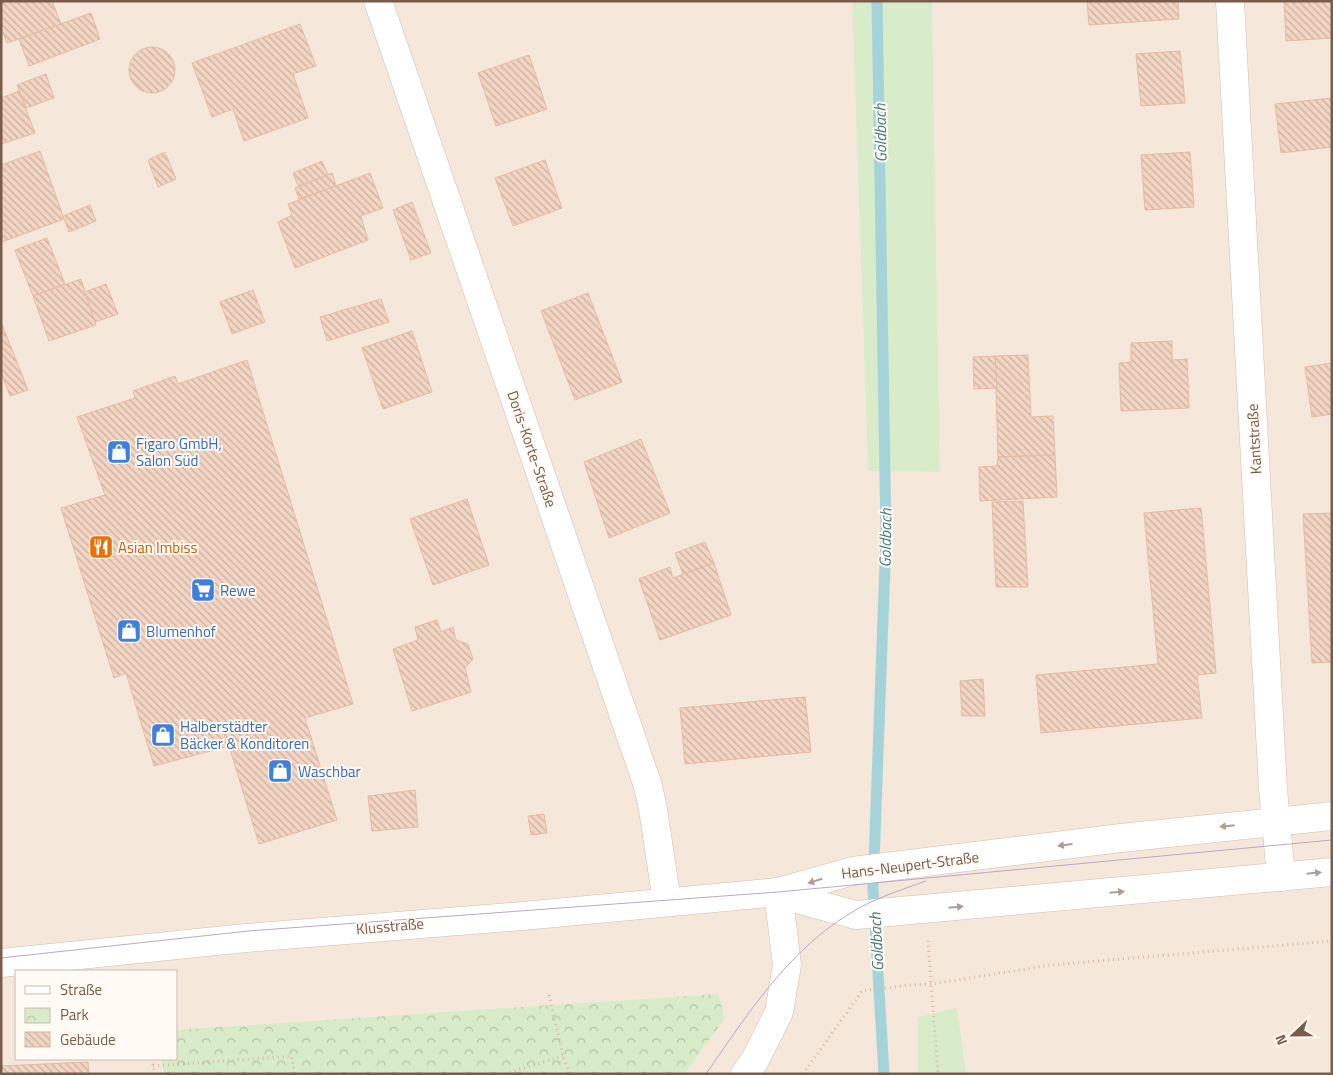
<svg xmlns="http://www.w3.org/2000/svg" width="1333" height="1075" font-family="'Titillium Web',sans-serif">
<defs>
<pattern id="park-crowns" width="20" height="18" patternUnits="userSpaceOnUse" patternTransform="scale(1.25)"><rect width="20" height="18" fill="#d8ecc9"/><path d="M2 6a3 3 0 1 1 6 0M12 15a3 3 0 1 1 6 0" fill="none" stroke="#b4c2a5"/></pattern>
<pattern id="building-back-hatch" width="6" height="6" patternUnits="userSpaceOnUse" patternTransform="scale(1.25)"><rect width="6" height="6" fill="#f3d5c3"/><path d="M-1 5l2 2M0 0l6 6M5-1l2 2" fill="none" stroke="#cab0a1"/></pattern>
</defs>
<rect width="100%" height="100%" fill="#fdf6ec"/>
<!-- residential -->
<path fill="#f5e8da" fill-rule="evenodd" d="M1,1H852L868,470L940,472L932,1H1332V1074H1ZM16,971H176V1059H16Z"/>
<!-- grass -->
<g fill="#d8ecc9">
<polygon points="852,1 932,1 940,472 868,471"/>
<polygon points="957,1008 966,1074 918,1074 918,1017"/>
</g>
<!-- park -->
<polygon fill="url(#park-crowns)" points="718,994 725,1018 684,1074 164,1074 161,1059 176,1059 176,1030"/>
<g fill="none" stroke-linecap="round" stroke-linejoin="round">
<!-- stream -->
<polyline stroke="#a5d3da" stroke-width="11" points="877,1 886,537 873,889 884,1074"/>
</g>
<!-- building -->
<g fill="url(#building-back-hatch)" stroke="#e6bba3">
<polygon points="1,1 52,1 61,24 7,43 1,28"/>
<polygon points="1087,1 1178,1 1179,19 1089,25"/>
<polygon points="1284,1 1332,1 1332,38 1286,41"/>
<polygon points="91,13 100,39 29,66 19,39"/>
<polygon points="300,24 316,66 293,74 308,118 244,141 233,109 212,117 192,63"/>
<circle cx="152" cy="70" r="23"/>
<polygon points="1180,51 1185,103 1141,106 1136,54"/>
<polygon points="529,55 547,109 496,126 478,73"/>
<polygon points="46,74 54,98 26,108 17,85"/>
<polygon points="19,91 35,133 1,144 1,98"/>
<polygon points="1332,98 1332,147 1281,153 1275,104"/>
<polygon points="40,151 64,219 2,242 1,165"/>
<polygon points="165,152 176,179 158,187 148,160"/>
<polygon points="1190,152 1194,207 1145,210 1141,155"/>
<polygon points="545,160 562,208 513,226 495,178"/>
<polygon points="322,161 328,175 298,186 293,173"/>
<polygon points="332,173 336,186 299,199 295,188"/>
<polygon points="370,173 383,208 361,216 368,240 295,268 278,222 292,215 288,204"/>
<polygon points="412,202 431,253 411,260 393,210"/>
<polygon points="90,205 96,221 69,232 63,216"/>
<polygon points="47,238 65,284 33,296 15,250"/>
<polygon points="81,279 96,325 49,341 33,296"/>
<polygon points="106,284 118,314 95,322 85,292"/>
<polygon points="253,290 265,322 232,334 220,302"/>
<polygon points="588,293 622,382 575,400 541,311"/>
<polygon points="381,299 389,322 327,341 320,317"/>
<polygon points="1,322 28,390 10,396 1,372"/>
<polygon points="412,331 432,392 383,409 362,348"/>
<polygon points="1172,341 1172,360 1187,359 1189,408 1121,411 1119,363 1131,362 1131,343"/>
<polygon points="1028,355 1031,417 1053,416 1055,455 998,457 995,356"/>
<polygon points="995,356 997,388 974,389 973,357"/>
<polygon points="247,360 353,704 305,718 337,820 259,844 229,746 154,766 126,673 114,678 61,508 105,495 77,417 135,398 133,391 175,376 178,384"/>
<polygon points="1332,363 1332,414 1312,417 1305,367"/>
<polygon points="641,439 670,513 609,538 584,462"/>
<polygon points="1055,455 1057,497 980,501 979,467 997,466 998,457"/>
<polygon points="467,499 489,565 433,585 410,519"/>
<polygon points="1023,501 1028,587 996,587 992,502"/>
<polygon points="1201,508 1216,673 1197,675 1202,718 1041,733 1036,675 1158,664 1144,513"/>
<polygon points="1332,513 1332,662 1312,663 1303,514"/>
<polygon points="705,542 714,563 683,574 675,553"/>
<polygon points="714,563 731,615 660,640 639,579 670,567 673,578"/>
<polygon points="437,620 441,632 453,627 456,640 468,644 473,659 465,668 471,692 412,711 393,649 418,640 415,627"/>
<polygon points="983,679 985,716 962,716 960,681"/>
<polygon points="805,697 811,752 685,764 680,708"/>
<polygon points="415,790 418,827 372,831 368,796"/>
<polygon points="544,814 547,833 531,835 528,816"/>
<polygon points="88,1062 89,1074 1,1074 1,1066"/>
</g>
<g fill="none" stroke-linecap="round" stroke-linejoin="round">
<defs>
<g id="minor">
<polyline points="378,1 648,786 653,809 667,902"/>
<polyline points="1230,1 1273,789 1281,877"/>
<polyline points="778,892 853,871 1121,838 1332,816"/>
<polyline points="778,892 793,898 856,915 1332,872"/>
</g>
<polyline id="tertiary" points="1,963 246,938 523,916 778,892 787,965 779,1012 755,1060 745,1074"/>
</defs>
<!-- minor casing -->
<use href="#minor" stroke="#d1beb0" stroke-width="29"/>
<!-- tertiary casing -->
<use href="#tertiary" stroke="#d1beb0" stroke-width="29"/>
<!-- path -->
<g stroke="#d9b8a5" stroke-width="3" stroke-dasharray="1 4" stroke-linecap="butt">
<polyline points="928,941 938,1074"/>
<polyline points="549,995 563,1056 570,1074"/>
<polyline points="152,1059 155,1074"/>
<polyline points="153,1066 291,1056 295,1074"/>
<polyline points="505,1074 563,1056"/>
<polyline points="803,1074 862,991 909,985 932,984 1051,965 1332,941"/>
</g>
<!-- minor -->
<use href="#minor" stroke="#fff" stroke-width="28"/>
<!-- tertiary -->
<use href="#tertiary" stroke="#fff" stroke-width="28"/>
<!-- tram -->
<g stroke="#b9a8c9" stroke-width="1">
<polyline points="1,958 248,931 778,892 1332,840"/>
<path d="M706,1074C747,1015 787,952 849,914C872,899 901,890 926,881"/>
</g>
</g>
<!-- one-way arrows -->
<defs><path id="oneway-solid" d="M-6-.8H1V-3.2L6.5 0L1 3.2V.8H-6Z" transform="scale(1.25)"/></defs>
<g fill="#af9d94">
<use href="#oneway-solid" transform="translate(1227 826) rotate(174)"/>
<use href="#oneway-solid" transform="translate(1065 845) rotate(173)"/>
<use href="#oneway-solid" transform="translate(1314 873) rotate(-6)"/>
<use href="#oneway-solid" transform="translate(815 881) rotate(163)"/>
<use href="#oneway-solid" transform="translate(1117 892) rotate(-5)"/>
<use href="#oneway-solid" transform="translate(956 907) rotate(-5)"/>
</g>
<!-- icons -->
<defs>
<symbol id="shop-square" viewBox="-11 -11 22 22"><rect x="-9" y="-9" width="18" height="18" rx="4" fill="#3f7fe0" stroke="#fffaf3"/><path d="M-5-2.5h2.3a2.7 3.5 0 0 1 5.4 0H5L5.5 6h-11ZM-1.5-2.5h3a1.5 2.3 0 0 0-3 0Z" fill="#fff"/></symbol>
<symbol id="restaurant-square" viewBox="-11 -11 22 22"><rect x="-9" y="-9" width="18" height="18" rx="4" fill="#e8710a" stroke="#fffaf3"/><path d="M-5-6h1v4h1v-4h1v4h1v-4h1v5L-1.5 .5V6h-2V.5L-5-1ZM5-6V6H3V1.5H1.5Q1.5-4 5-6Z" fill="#fff"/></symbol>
<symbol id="supermarket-square" viewBox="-11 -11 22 22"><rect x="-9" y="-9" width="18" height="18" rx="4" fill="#3f7fe0" stroke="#fffaf3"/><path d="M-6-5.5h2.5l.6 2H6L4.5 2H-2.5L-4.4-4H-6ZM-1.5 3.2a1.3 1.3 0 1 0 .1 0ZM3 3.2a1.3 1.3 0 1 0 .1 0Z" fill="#fff"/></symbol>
</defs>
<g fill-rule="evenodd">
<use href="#shop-square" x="105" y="438" width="28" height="28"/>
<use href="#restaurant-square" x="87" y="533" width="28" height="28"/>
<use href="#supermarket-square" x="189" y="576" width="28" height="28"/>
<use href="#shop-square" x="115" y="617" width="28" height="28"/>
<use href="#shop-square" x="149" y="721" width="28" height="28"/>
<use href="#shop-square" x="266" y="757" width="28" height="28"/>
</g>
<g text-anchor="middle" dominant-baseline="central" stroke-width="4" stroke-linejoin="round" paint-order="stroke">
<!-- street labels -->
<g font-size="15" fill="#7a5c4d" stroke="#fffaf3">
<text transform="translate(1254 439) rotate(-93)">Kantstraße</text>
<text transform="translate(532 449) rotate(71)">Doris-Korte-Straße</text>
<text transform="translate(910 865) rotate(-7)">Hans-Neupert-Straße</text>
<text transform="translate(390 926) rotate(-5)">Klusstraße</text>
</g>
<!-- shop labels -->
<g font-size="15" fill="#366cbe" stroke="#fffaf3" text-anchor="start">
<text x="136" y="443">Figaro GmbH,<tspan x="136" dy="17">Salon Süd</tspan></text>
<text x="220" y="590">Rewe</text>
<text x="146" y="631">Blumenhof</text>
<text x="180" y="726">Halberstädter<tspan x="180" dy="17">Bäcker &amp; Konditoren</tspan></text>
<text x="298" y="771">Waschbar</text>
</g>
<!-- food labels -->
<g font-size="15" fill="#c56008" stroke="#fffaf3" text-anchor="start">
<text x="118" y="547">Asian Imbiss</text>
</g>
<!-- water labels -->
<g font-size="16" font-style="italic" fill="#437c86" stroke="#fffaf3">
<text transform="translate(880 133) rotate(-91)">Goldbach</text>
<text transform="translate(885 538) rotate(-89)">Goldbach</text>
<text transform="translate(876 942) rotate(-93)">Goldbach</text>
</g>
</g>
<!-- border -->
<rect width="1333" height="1075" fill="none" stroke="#7a5c4d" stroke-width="5"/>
<!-- legend -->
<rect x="15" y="970" width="162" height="90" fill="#fffaf3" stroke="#cabbb1"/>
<rect x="25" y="986" width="25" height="8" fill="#ffffff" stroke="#cabbb1"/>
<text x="60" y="995" font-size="15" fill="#7a5c4d">Straße</text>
<rect x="25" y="1008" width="25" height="15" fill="url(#park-crowns)" stroke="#cabbb1"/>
<text x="60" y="1020" font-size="15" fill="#7a5c4d">Park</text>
<rect x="25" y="1032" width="25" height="15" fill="url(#building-back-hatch)" stroke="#cabbb1"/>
<text x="60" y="1045" font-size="15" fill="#7a5c4d">Gebäude</text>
<!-- north arrow -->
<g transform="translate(1293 1035) rotate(248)" stroke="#fffaf3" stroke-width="4" paint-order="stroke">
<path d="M0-4L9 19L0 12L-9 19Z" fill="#7a5c4d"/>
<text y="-8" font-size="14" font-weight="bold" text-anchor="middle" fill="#7a5c4d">N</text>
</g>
</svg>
